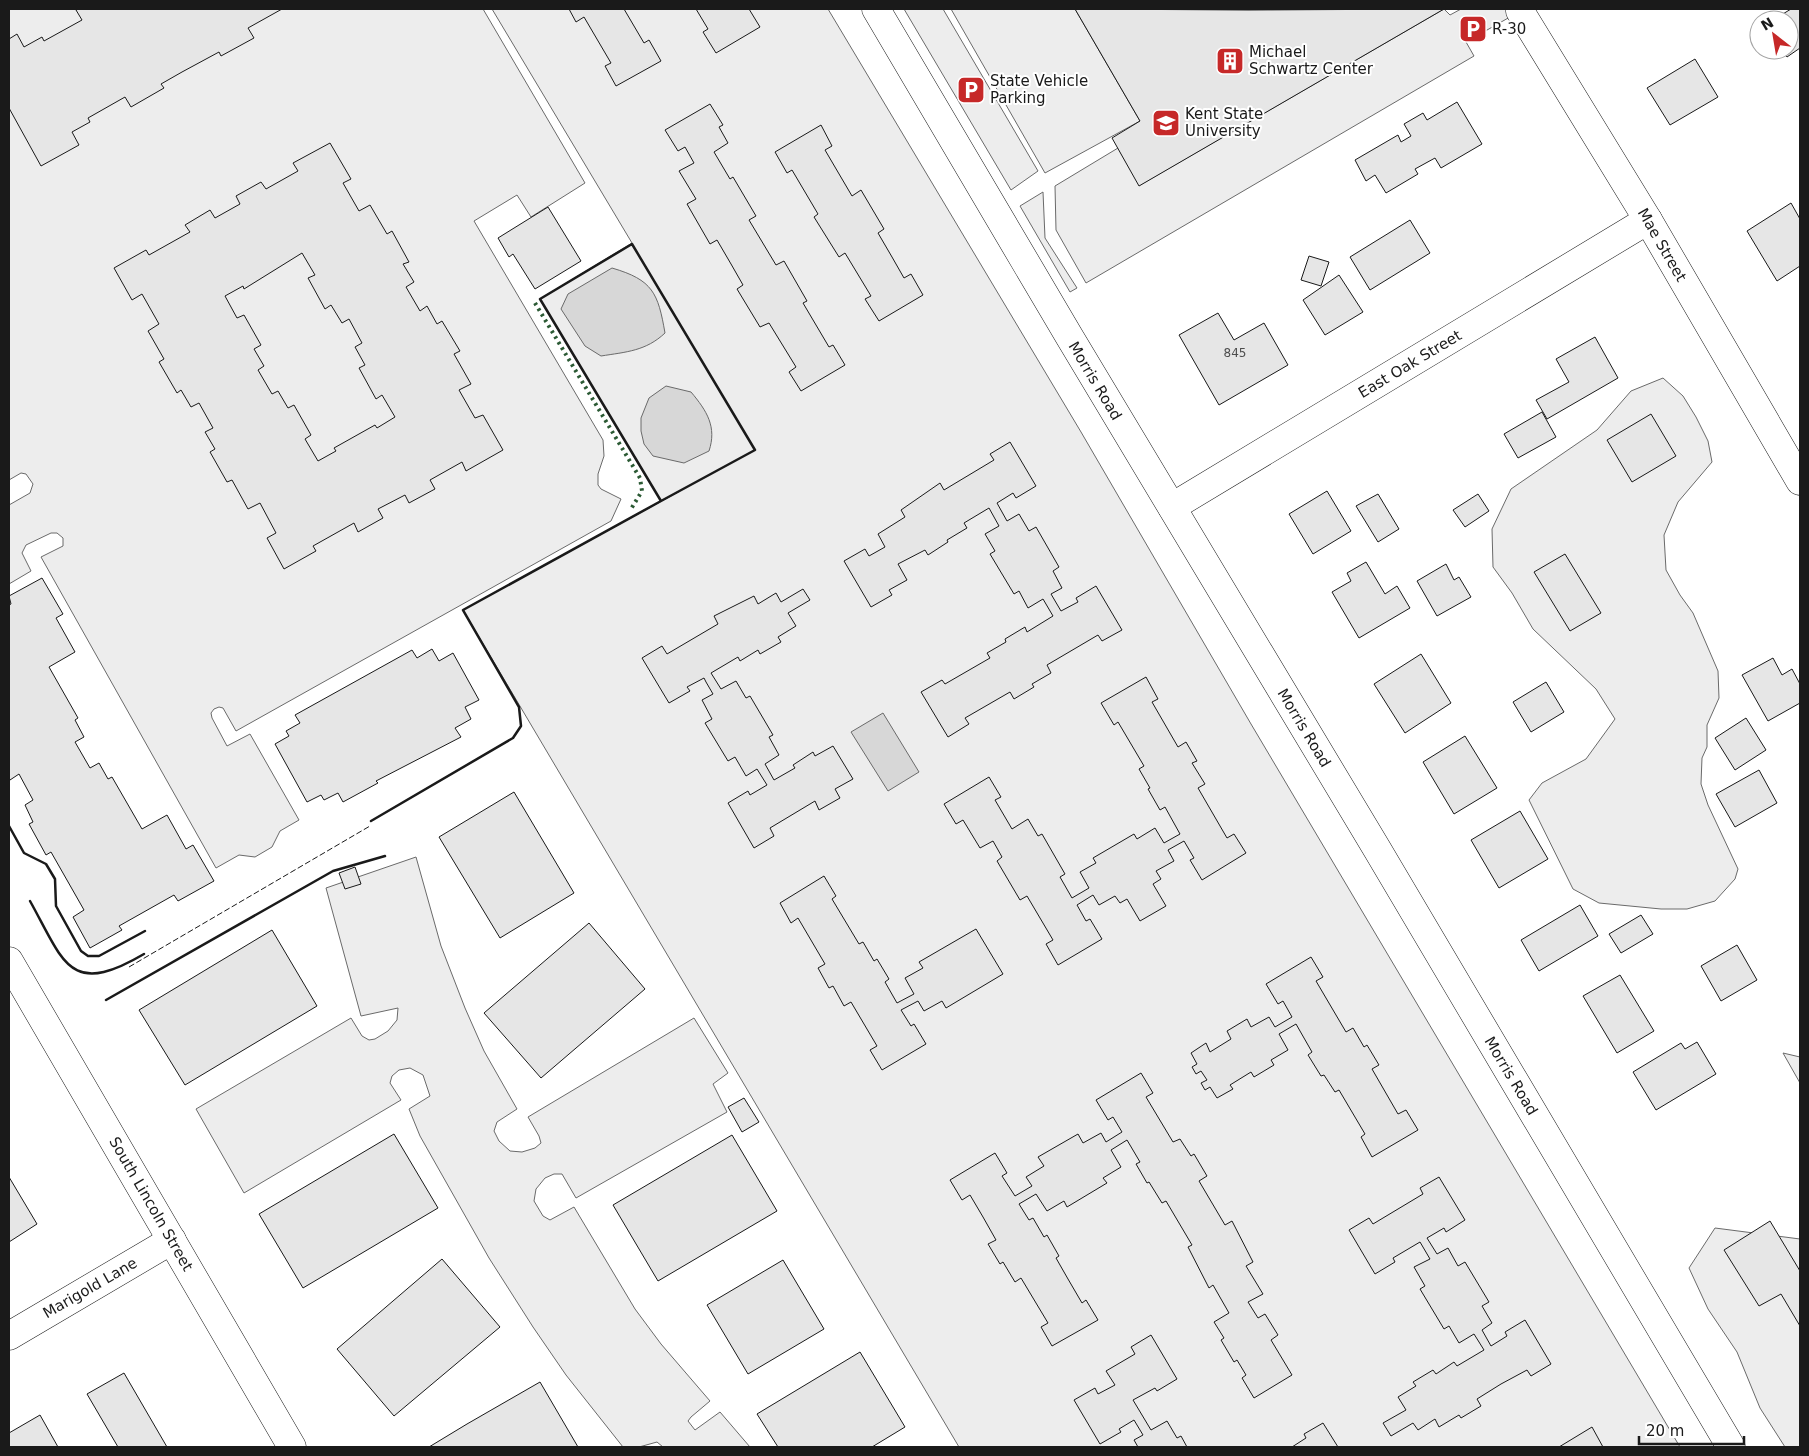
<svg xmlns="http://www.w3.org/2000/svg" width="1809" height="1456" font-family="'DejaVu Sans',sans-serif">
<rect width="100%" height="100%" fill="#fff"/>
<!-- built -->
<g fill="#ededed" stroke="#6a6a6a">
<polygon points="9,9 483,9 585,183 531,217 517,195 474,221 603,440 604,456 598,474 598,485 601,489 621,499 611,521 236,731 223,708 219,707 214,709 211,713 212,718 227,746 250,734 299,820 280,831 272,847 255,857 239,855 216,868 41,557 63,546 63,538 57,533 51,533 26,545 22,553 31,571 9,584 9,505 30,493 33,484 26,474 21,473 9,480"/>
<polygon points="492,9 828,9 1081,432 1251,724 1680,1447 959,1447 463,610 680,491 661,501 540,299 632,243"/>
<polygon points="904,9 943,9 1038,171 1011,190"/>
<polygon points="951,9 1075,9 1140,121 1045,173"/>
<polygon points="1444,9 1450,15 1461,9 1524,9 1466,42 1474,56 1086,283 1056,230 1055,186 1118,148 1140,185"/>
<polygon points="1043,192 1045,238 1077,288 1070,292 1020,206"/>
<polygon points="1663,378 1683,396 1696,417 1708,441 1712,462 1678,502 1664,535 1666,570 1680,595 1693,613 1718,671 1719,698 1707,725 1707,747 1702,758 1701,784 1708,805 1738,869 1735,879 1715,901 1687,909 1661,909 1599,903 1573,889 1529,800 1542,783 1586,759 1615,719 1596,689 1533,629 1512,593 1493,567 1492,529 1511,489 1597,430 1631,391"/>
<polygon points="416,857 441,946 465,1008 484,1051 517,1109 497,1122 494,1131 499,1141 510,1151 522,1152 535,1148 541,1143 539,1136 528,1117 694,1018 728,1073 713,1084 727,1112 576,1198 562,1174 554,1174 545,1178 536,1189 534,1201 543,1216 550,1220 574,1207 635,1309 661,1344 710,1401 691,1417 688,1421 695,1430 720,1412 750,1447 663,1447 657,1442 639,1447 623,1447 566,1375 533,1327 489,1258 420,1136 409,1109 430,1096 423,1075 410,1068 399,1070 392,1076 390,1083 401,1100 244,1193 196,1109 351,1018 362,1036 369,1040 375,1039 388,1031 397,1020 398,1008 361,1016 326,888"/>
<polygon points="1783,1053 1800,1057 1800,1083"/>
<polygon points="1715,1228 1800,1239 1800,1447 1785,1447 1760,1408 1737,1352 1708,1309 1689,1268"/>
</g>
<!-- water -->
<g fill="#d7d7d7" stroke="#6a6a6a">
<path d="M612,268C653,280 658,293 665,333C646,351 626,352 601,356L585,346L561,309L568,294Z"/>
<path d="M666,386L691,392C707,411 717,427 709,451L684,463L653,456L644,444L641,431V418L649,398Z"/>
<polygon points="883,713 919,772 888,791 851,732"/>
</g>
<!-- building -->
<g fill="#e6e6e6" stroke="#1a1a1a" fill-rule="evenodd">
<polygon points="79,9 282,9 248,28 254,38 221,56 219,52 182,72 161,84 164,88 131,107 125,97 88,118 90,122 72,132 79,145 41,166 9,108 9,39 17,34 24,47 42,37 44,41 82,20 76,10"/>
<polygon points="569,9 624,9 644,43 649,40 661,61 616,86 605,66 611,63 584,17 576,22"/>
<polygon points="696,9 749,9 760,27 716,53 703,32 708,29"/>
<polygon points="1075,9 1248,10 1444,9 1139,186 1112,138 1140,121"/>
<polygon points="1791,9 1800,9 1800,48 1787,57 1782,50 1789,50 1789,20 1773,20"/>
<polygon points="1695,59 1718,97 1670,125 1647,88"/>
<polygon points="1457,102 1482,144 1441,168 1435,158 1415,169 1418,174 1386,193 1375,175 1366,181 1355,160 1398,135 1401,142 1411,136 1404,124 1423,113 1427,120"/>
<polygon points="710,104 723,125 719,127 728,143 714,152 730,179 733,177 756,216 749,220 776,265 784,261 807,301 803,303 829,347 833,345 845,365 801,391 789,372 796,367 769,323 760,327 737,289 743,285 731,264 717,240 710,244 687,204 696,199 679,171 694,163 685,147 678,151 665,130"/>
<polygon points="821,125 832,146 825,150 852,196 861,190 884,229 878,233 892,257 904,278 911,274 923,295 879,321 865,299 871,296 845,253 839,257 814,217 818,214 792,170 787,173 775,152"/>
<path d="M330,143L351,179L343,183L359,211L370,205L387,234L392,231L409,262L403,264L414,282L406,287L420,311L427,306L437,324L442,321L460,351L454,354L471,384L459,390L475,418L483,415L503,450L466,471L462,462L430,480L435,489L409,503L405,495L378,509L383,518L358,532L354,523L313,546L316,551L284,569L267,538L276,533L260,503L248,509L232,480L227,482L210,452L215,449L205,432L213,428L199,403L191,407L181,390L177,393L159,362L164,359L148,331L159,324L142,294L132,300L114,268L146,250L149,255L190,232L185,225L210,210L215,218L240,204L236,196L261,182L266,189L298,171L293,163ZM302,253L315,275L308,278L325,309L331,305L342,323L349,319L362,343L355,347L365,365L359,368L376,399L382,395L395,417L377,428L375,425L334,448L336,451L318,461L305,439L311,435L294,405L288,408L278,391L272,394L258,370L264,366L254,349L261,345L244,315L237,318L225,296L243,286L244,289Z"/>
<polygon points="1791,203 1800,219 1800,266 1777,281 1747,231"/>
<polygon points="548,207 581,261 535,289 513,254 509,257 498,238"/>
<polygon points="1410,220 1430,253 1370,290 1350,257"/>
<polygon points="1309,256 1329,262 1321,286 1301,280"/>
<polygon points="1339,275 1363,312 1325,335 1303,300"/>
<polygon points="1218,313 1234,340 1264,323 1288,365 1219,405 1179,335"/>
<polygon points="1595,337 1618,378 1547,419 1536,400 1569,382 1556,359"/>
<polygon points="1542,412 1556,437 1518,458 1504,434"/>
<polygon points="1651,414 1676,456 1632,482 1607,440"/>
<polygon points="1010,442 1036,486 1016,498 1013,493 997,503 1007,521 1019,514 1029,531 1036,527 1059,567 1053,571 1062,588 1051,594 1061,611 1078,602 1076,598 1096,586 1122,630 1102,641 1098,635 1047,665 1051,673 1032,684 1034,687 1014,699 1010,692 965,718 969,724 948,737 921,692 942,680 945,684 990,658 987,653 1006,642 1005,639 1025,627 1027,632 1053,616 1043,599 1028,608 1019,591 1014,594 990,554 995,551 985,534 999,526 989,508 964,523 967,528 947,540 948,542 928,555 925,550 898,564 907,580 889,590 892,595 871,607 844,561 865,549 869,556 885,547 878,534 905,517 901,510 940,483 944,490 994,460 990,454"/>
<polygon points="1327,491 1351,531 1313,554 1289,514"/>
<polygon points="1378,494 1399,529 1378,542 1356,506"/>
<polygon points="1478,494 1489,511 1465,527 1453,510"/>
<polygon points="1565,554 1601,613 1570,631 1534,572"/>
<polygon points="1366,562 1385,594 1397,586 1410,608 1359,638 1332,592 1351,581 1347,573"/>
<polygon points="1446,564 1454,580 1459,577 1471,597 1437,616 1417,581"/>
<polygon points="42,578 63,614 56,618 75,652 49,667 78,718 75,720 84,737 75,742 90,768 99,763 108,779 112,777 142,829 167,815 186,849 193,845 214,881 178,901 174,895 119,926 122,930 90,948 73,917 84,910 51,852 46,855 29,824 33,822 25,805 33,800 19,774 10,780 9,778 9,605 11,604 9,596"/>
<polygon points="803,589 810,600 788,613 796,626 778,637 781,642 760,654 758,650 740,661 738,657 711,673 721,689 736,681 746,698 750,696 773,735 769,737 779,755 765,764 774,780 795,768 793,765 813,752 815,756 833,746 853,779 835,789 840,798 819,810 815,801 770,828 774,836 754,848 728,803 748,791 750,795 767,785 757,769 746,776 735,757 728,761 705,723 712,719 702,700 713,694 706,682 704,678 687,687 690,691 669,703 642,658 662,646 667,654 718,624 714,616 754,596 758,604 776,593 781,602"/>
<polygon points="432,649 439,661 453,653 479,700 465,707 471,719 455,728 461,737 376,781 378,783 343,802 338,793 324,800 321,795 307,802 275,744 289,736 286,731 300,723 295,715 412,650 417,658"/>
<polygon points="1421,654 1451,703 1405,733 1374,684"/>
<polygon points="1773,658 1782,675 1792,669 1800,684 1800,703 1768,721 1742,675"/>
<polygon points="1146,677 1158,699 1152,702 1178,747 1186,742 1197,761 1192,763 1205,784 1198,788 1227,838 1234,834 1246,853 1202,880 1190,860 1194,858 1184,841 1168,850 1174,861 1156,871 1161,879 1153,884 1166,906 1140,921 1127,899 1120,903 1115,896 1099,905 1093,895 1077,905 1086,921 1090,919 1102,939 1058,965 1046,944 1053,940 1027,896 1020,900 997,861 1002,857 993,841 980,848 963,820 956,824 944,804 989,777 1001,797 995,800 1012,829 1028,819 1038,836 1042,834 1065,874 1060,877 1072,898 1089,888 1080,872 1096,863 1093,858 1134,834 1137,839 1155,828 1164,843 1180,834 1165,807 1160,810 1148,789 1150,788 1139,769 1144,766 1118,722 1114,725 1101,703"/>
<polygon points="1546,682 1564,712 1531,732 1513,702"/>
<polygon points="1746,718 1766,750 1735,770 1715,738"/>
<polygon points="1465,736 1497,788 1454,814 1423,762"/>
<polygon points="1759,770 1777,803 1735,827 1716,794"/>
<polygon points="514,792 574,893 500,938 439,837"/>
<polygon points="1520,811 1548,859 1499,888 1471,840"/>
<polygon points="355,867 361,884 345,889 339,873"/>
<polygon points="824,876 836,896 832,899 859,944 863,942 874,961 877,959 889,979 885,982 897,1003 914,994 905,978 923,968 919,962 976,929 1003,974 946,1008 942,1001 924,1011 918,1001 901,1010 911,1026 914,1024 926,1044 882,1070 870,1050 877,1046 851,1002 844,1006 833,986 829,988 818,968 825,964 798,918 791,923 780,903"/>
<polygon points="1580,905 1598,936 1539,971 1521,940"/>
<polygon points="1641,915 1653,934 1621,953 1609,934"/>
<polygon points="589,923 645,989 541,1078 484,1013"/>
<polygon points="272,930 317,1006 185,1085 139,1010"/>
<polygon points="1737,945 1757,980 1721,1001 1701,966"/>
<polygon points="1311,957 1323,977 1316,981 1346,1032 1353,1028 1364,1047 1367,1045 1379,1065 1372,1069 1398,1114 1406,1110 1418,1130 1372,1157 1361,1137 1365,1134 1339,1090 1335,1092 1324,1075 1321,1076 1308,1055 1312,1052 1296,1024 1279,1034 1288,1050 1271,1060 1274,1065 1254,1077 1251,1072 1230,1085 1233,1089 1217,1098 1210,1087 1205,1090 1201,1083 1207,1080 1201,1071 1196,1074 1192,1067 1197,1064 1191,1053 1206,1043 1210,1052 1231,1039 1227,1031 1247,1019 1251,1027 1269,1017 1275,1027 1292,1017 1283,1001 1278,1004 1266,984"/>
<polygon points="1620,975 1654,1031 1617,1053 1583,996"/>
<polygon points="1697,1042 1716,1074 1656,1110 1633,1072 1681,1043 1685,1049"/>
<polygon points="1141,1073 1153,1093 1146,1097 1173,1142 1180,1139 1191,1156 1194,1154 1207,1176 1199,1181 1225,1225 1232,1221 1253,1262 1246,1266 1263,1294 1248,1302 1258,1318 1265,1314 1278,1335 1271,1340 1292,1375 1254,1398 1242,1378 1246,1375 1237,1360 1234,1362 1221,1340 1224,1338 1214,1322 1229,1313 1213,1285 1209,1288 1188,1247 1192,1245 1166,1201 1162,1203 1149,1182 1147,1183 1136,1164 1140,1162 1127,1140 1111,1150 1121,1167 1103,1178 1107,1183 1067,1207 1064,1201 1047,1211 1036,1194 1019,1204 1029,1220 1033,1218 1044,1237 1047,1235 1059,1256 1056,1258 1068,1279 1082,1303 1086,1300 1098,1320 1052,1346 1041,1327 1048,1323 1021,1278 1015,1282 1003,1262 1000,1264 988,1244 996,1240 983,1217 970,1195 962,1200 950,1180 995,1153 1007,1173 1002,1176 1015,1196 1032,1186 1026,1177 1044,1166 1038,1157 1078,1134 1083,1143 1101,1133 1106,1142 1122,1132 1113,1117 1108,1120 1096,1100"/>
<polygon points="744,1098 759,1122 742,1132 728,1107"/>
<polygon points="394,1134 438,1208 303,1288 259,1214"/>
<polygon points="732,1135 777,1211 658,1281 613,1205"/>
<polygon points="9,1177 37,1224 9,1242"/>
<polygon points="1439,1177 1465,1220 1446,1232 1444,1228 1427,1238 1437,1254 1448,1248 1458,1266 1465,1262 1489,1302 1482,1306 1492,1323 1482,1330 1491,1346 1507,1336 1505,1332 1525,1320 1551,1364 1531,1376 1527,1370 1501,1384 1477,1399 1481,1406 1461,1418 1459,1415 1439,1427 1435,1419 1418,1430 1413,1423 1391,1436 1383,1423 1406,1410 1398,1397 1416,1386 1413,1382 1433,1370 1436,1374 1454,1362 1457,1366 1484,1350 1474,1334 1459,1343 1449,1326 1444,1329 1420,1289 1425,1286 1414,1267 1430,1259 1420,1242 1393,1258 1395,1262 1375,1274 1349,1230 1369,1218 1373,1224 1423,1194 1420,1188"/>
<polygon points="1770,1221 1800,1271 1800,1326 1781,1294 1759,1306 1724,1250"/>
<polygon points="442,1259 500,1327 394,1416 337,1349"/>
<polygon points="783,1260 824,1329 748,1374 707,1305"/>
<polygon points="1151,1335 1177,1379 1157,1391 1155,1388 1133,1400 1151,1430 1167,1421 1177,1438 1181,1436 1187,1447 1138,1447 1134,1440 1143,1435 1134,1420 1119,1429 1121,1432 1100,1444 1074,1400 1095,1388 1098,1394 1115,1385 1106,1371 1135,1354 1131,1347"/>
<polygon points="860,1352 905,1427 872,1447 778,1447 757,1414"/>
<polygon points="124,1373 167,1447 118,1447 87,1394"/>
<polygon points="540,1382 578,1447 429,1447 467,1424"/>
<polygon points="40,1415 58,1447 9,1447 9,1433"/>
<polygon points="1323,1423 1338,1447 1292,1447 1306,1438 1304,1434"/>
<polygon points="1592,1427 1603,1447 1559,1447"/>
</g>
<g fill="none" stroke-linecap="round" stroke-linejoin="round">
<defs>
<g id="street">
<polyline points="876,9 1069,336 1377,849 1731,1447"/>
<polyline points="1520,11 1648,220 1800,481"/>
<polyline points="1172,507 1648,220"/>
<polyline points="9,961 292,1447"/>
<polyline points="9,1336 172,1240"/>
</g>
</defs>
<!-- street casing -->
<use href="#street" stroke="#1a1a1a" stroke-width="29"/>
<!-- street -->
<use href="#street" stroke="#fff" stroke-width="28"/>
<!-- hedge -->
<polyline stroke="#2b5a34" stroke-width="4" stroke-dasharray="2.5 4" stroke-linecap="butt" points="535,303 640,478 642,491 631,509"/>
<!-- fence -->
<polyline stroke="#1a1a1a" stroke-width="1" stroke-dasharray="6 2.5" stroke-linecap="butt" points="129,967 370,826"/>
<!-- wall -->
<g stroke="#1a1a1a" stroke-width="2.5">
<polyline points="371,821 513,738 521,726 519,707 463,610 661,501 540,299 632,244 755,450 661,501"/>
<polyline points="9,826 24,853 46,864 55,879 56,906 81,951 88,956 99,956 145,931"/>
<path d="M30,901C64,962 69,998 144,954"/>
<polyline points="106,1000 333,871 385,856"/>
</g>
</g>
<!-- icons -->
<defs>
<symbol id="parking-square" viewBox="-11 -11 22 22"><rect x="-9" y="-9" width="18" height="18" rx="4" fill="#c62828" stroke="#fff"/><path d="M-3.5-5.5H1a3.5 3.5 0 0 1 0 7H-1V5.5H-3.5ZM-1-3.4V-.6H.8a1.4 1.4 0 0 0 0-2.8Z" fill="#fff"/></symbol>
<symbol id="building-square" viewBox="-11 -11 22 22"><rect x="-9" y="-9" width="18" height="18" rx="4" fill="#c62828" stroke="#fff"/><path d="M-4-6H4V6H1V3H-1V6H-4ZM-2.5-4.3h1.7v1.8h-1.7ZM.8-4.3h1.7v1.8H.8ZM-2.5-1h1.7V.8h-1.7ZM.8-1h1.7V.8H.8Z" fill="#fff"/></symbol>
<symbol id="university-square" viewBox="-11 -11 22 22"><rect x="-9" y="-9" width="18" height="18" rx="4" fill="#c62828" stroke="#fff"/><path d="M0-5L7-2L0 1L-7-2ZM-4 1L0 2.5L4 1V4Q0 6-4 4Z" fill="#fff"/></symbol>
</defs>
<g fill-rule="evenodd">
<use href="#parking-square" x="1457" y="13" width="32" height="32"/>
<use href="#building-square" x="1214" y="45" width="32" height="32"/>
<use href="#parking-square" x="955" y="74" width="32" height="32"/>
<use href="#university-square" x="1150" y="107" width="32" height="32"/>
</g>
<g text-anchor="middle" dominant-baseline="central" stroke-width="4" stroke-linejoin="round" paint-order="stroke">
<!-- number labels -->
<g font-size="12" fill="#4d4d4d">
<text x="1235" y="353">845</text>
</g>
<!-- poi labels -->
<g font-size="15" fill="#1a1a1a" stroke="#fff" text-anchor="start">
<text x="1492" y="29">R-30</text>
<text x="1249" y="52">Michael<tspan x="1249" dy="17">Schwartz Center</tspan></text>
<text x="990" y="81">State Vehicle<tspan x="990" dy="17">Parking</tspan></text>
<text x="1185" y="114">Kent State<tspan x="1185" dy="17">University</tspan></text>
</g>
<!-- street labels -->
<g font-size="15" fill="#1a1a1a" stroke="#fff">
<text transform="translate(1662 245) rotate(60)">Mae Street</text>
<text transform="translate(1410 364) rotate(-31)">East Oak Street</text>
<text transform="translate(1095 381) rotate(59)">Morris Road</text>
<text transform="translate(1304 728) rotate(59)">Morris Road</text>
<text transform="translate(1511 1076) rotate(59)">Morris Road</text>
<text transform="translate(151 1204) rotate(60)">South Lincoln Street</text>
<text transform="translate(90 1288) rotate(-30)">Marigold Lane</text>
</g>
</g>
<!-- border -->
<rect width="1809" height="1456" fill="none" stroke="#1a1a1a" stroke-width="20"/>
<!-- north arrow -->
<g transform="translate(1774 35) rotate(329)"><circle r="24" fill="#ffffff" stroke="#a3a3a3"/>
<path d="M0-4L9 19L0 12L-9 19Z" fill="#c62828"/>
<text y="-8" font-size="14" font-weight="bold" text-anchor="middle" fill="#1a1a1a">N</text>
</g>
<!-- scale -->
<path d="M1639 1436v8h105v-8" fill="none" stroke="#1a1a1a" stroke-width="2.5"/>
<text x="1646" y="1436" font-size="15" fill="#1a1a1a" stroke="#ffffff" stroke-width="4" paint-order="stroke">20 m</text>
</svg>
